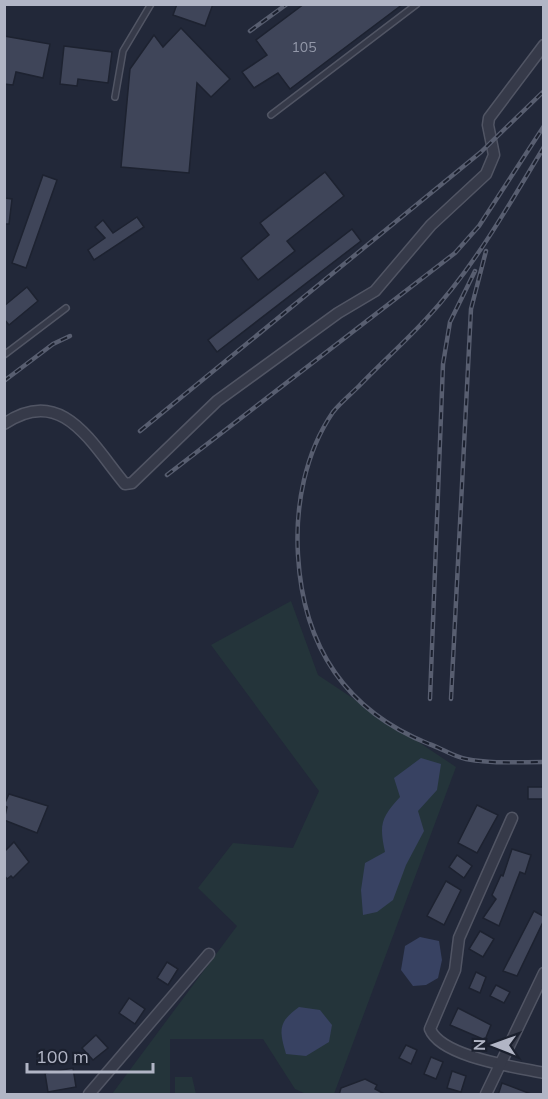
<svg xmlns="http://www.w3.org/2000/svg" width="548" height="1099" font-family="Mulish,sans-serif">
<rect width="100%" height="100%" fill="#222839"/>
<!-- green -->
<g fill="#24343a">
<polygon points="291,601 318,675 456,767 334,1094 306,1094 295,1089 263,1039 170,1039 170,1094 112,1094 237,926 198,888 233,843 293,848 319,791 211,645"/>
<polygon points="175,1077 192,1077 196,1094 175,1094"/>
</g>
<!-- water -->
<g fill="#384262">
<path d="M421,758L441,764L437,790L418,811L424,831L406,865L393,900L377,912L363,915L361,890L365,863L385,852C379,824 381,818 400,797L394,778Z"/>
<polygon points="420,937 439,941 442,960 438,978 426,985 413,986 401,970 405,946"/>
<path d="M299,1007L320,1010L332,1025L329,1042L306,1056L286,1054C279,1030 278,1022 299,1007Z"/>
</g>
<!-- building -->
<g fill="#3f4559" stroke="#1d2230" stroke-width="1.5">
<polygon points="177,4 213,4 205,26 173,15"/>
<polygon points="304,4 403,4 290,89 278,73 254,88 242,72 267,55 256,40"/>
<polygon points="181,28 230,79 211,97 197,83 189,173 121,167 130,69 154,35 163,47"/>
<polygon points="4,36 50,44 43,78 16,72 13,85 4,84"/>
<polygon points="64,46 112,52 108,83 78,79 77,86 60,84"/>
<polygon points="325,172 344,196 287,241 295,251 258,280 241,258 269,235 260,223"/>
<polygon points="43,175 57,180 26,268 12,263"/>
<polygon points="4,198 12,199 9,224 4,224"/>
<polygon points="137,217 144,227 94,260 88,250 105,238 95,227 103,220 113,233"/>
<polygon points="352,229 361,241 217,352 208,340"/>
<polygon points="27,287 38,301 9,325 4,319 4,306"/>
<rect x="528" y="787" width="15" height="12"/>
<polygon points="9,794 48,806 37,833 4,820 7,807 4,805"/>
<polygon points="477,805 498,815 477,853 458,843"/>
<polygon points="14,842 29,862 13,878 11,876 7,879 4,875 4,852"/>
<polygon points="512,849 531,855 525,874 520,872 499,926 483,918 496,899 492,895 501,875 503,876"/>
<polygon points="457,855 472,866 464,878 449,867"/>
<polygon points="446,881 461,890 444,925 427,916"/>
<polygon points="534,911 543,916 543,922 517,976 503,971"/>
<polygon points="480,931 494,939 483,957 469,949"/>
<polygon points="167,962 178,969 168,985 157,978"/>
<polygon points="476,972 486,977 480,993 469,988"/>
<polygon points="496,985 510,992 504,1003 490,996"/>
<polygon points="129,998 145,1009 135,1024 119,1013"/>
<polygon points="458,1008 491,1025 485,1040 450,1025"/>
<polygon points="96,1035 108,1048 93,1060 82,1048"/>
<polygon points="406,1045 417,1050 411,1064 399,1058"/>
<polygon points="431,1057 443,1062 436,1079 424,1074"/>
<polygon points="73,1068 76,1087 48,1092 45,1073"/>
<polygon points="452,1071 466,1076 461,1092 447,1088"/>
<polygon points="365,1079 377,1085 375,1089 386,1095 339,1095 341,1088"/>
<polygon points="502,1083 531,1094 531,1095 498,1095"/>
</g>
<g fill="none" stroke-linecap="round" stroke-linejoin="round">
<defs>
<g id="lane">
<polyline points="115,97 123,51 151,4"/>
<polyline points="271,115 417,4"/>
<polyline points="4,355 66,308"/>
</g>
<g id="street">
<path d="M4,424C62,384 91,443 125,484L132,483L217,401L338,313L375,291L431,225L486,174L494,155L488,125L489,118L544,45"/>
<path d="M512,818L459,938L455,970L430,1029C441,1057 516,1067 544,1073"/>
<polyline points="89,1094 209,954"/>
<polyline points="486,1094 544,973"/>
</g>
</defs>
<!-- lane casing -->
<use href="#lane" stroke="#515564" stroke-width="8"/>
<!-- street casing -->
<use href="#street" stroke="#515564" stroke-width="13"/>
<!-- lane -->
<use href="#lane" stroke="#363a49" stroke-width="5"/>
<!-- street -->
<use href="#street" stroke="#363a49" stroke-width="10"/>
<defs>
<g id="rail">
<polyline points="250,31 287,4"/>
<path d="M544,147C508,206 474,268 426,319C405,342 381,363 359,386C351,394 340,403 333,412C305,453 295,506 298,555C303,645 344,710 429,744C441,748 454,757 466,759C492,764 518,762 544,762"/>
<polyline points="4,381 53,344 70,336"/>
<polyline points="140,431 481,152 544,91"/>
<polyline points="167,475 455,253 479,226 544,126"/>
<polyline points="430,699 443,364 450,322 475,271"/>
<polyline points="451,699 471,309 486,251"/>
</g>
</defs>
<!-- rail casing -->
<use href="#rail" stroke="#585e70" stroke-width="4.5"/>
<!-- rail -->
<use href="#rail" stroke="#1b202e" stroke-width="2" stroke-dasharray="7" stroke-linecap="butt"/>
</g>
<g text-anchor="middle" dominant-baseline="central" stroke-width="5" stroke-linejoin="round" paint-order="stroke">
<!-- number labels -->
<g font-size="14" fill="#9499aa">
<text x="304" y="47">105</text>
</g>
</g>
<!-- border -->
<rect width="548" height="1099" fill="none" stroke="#b1b5c5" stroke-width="12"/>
<!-- north arrow -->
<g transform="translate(494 1045) rotate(271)" stroke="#1b202e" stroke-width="4.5" paint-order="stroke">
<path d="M0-4.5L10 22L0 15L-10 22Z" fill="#b1b5c5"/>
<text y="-9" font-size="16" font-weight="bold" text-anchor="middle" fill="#b1b5c5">N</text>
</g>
<!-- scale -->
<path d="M27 1063v9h126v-9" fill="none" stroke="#b1b5c5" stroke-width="3"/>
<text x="36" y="1063" font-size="18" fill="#b1b5c5" stroke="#1b202e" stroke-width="4.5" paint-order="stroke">100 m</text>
</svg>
